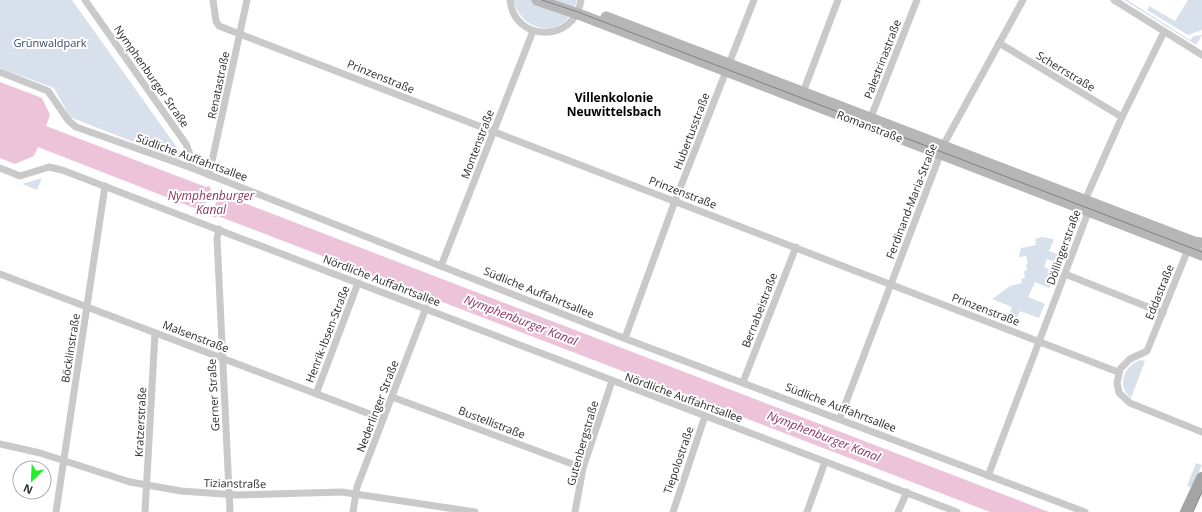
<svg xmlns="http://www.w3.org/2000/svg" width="1202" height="512" font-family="'Open Sans',sans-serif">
<rect width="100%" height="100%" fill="#fff"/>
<!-- green -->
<g fill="#d8e0eb">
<polygon points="0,0 72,0 183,156 179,160 70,117 54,88 0,68"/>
<path d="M513,0H577C568,38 524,37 513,0Z"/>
<polygon points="1124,0 1127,0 1190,40 1194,36 1202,35 1196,45"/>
<polygon points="1188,0 1202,0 1202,30 1188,35 1147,10 1149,6 1175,21"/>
<polygon points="42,178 37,190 22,184"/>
<polygon points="1042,237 1054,239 1049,251 1062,256 1059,264 1047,259 1044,267 1056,273 1049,288 1035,282 1028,297 1045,304 1039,318 1020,311 1016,320 1008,317 1012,307 992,299 1010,286 1022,283 1021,279 1025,278 1024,271 1027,270 1026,264 1028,263 1026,256 1019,257 1021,248 1036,245 1035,239"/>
<path d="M1142,360L1145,361L1131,398C1115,386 1125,363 1142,360Z"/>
<polygon points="1196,463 1202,465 1192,488 1187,486"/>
</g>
<!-- water -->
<polygon fill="#ecc3d8" points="0,82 42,98 50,115 46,126 206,187 209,186 224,192 226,196 1049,512 990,512 218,216 214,218 198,212 197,209 38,147 34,156 15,164 0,158"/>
<!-- pier -->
<polygon fill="#fff" points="209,186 224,192 220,193 212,213 214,218 198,212 203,210 211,189"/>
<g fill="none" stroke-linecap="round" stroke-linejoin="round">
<!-- street -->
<g stroke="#c9c9c9" stroke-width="7">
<polyline points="85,0 186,144 191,157 192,168"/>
<polyline points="213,0 216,21 219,26 1118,372"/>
<path d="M510,0C514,43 575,43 581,0"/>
<polyline points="1114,0 1202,55"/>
<polyline points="999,43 1122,117"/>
<polyline points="0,72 48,91 68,120 76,127 192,168 626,339 1085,512"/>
<polyline points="802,95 838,0"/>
<polyline points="869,122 917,0"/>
<polyline points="0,168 20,176 49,167 62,170 957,512"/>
<polyline points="209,175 247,0"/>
<polyline points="219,229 217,238 230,512"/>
<polyline points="1189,247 1147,351 1130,359 1120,369 1117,383 1119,393 1130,403 1202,432"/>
<polyline points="441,266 533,31"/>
<polyline points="0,274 383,419"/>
<polyline points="1065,274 1163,313"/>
<polyline points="625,338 675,201 754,0"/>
<polyline points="743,382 796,247"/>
<polyline points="316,394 358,283"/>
<polyline points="392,397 583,468"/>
<polyline points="840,418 945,142 1023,0"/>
<polyline points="0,444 40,453 130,482 181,491 237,495 342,492 475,512"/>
<polyline points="988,476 1089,210 1085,200 1122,117 1164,32"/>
<polyline points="56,512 105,186"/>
<polyline points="145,512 155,333"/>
<polyline points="353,512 357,487 426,308"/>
<polyline points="575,512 583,468 612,381"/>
<polyline points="673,512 705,416"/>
<polyline points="807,512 825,462"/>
<polyline points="898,512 907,492"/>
</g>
<!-- secondary -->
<g stroke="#b6b6b6" stroke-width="11">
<polyline points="537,0 581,15 1202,255"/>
<polyline points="606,17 1194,242 1202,243"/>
</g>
<!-- primary -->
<polyline stroke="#a4a4a4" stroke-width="12" points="1186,512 1202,478"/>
<!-- tram -->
<g stroke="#818181" stroke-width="1">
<polyline points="542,0 578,12 1202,252"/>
<polyline points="1193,512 1202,492"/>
</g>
</g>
<g text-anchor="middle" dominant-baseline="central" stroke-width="4" stroke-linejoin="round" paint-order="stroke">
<!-- park labels -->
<g font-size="11" fill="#384a69" stroke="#fff">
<text x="50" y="42">Grünwaldpark</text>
</g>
<!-- street labels -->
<g font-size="11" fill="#2c2c2c" stroke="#fff">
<text transform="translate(882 59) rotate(-69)">Palestrinastraße</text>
<text transform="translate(1066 71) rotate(31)">Scherrstraße</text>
<text transform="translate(152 76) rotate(55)">Nymphenburger Straße</text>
<text transform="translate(381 76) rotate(22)">Prinzenstraße</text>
<text transform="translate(218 85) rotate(-78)">Renatastraße</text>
<text transform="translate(870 126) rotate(21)">Romanstraße</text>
<text transform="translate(691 131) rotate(-69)">Hubertusstraße</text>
<text transform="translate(477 144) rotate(-69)">Montenstraße</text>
<text transform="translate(192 157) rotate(20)">Südliche Auffahrtsallee</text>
<text transform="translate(683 192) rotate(21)">Prinzenstraße</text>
<text transform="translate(911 201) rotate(-69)">Ferdinand-Maria-Straße</text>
<text transform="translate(1063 247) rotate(-70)">Döllingerstraße</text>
<text transform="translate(382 280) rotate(21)">Nördliche Auffahrtsallee</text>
<text transform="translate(539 292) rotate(22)">Südliche Auffahrtsallee</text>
<text transform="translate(1159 292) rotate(-68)">Eddastraße</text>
<text transform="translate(986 309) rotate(21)">Prinzenstraße</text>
<text transform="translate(759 310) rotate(-69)">Bernabeistraße</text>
<text transform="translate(327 334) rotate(-69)">Henrik-Ibsen-Straße</text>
<text transform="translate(196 336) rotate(21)">Malsenstraße</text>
<text transform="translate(70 348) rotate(-81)">Böcklinstraße</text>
<text transform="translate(213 395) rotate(-93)">Gerner Straße</text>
<text transform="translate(684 397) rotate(20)">Nördliche Auffahrtsallee</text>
<text transform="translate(377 406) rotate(-69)">Nederlinger Straße</text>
<text transform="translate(841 407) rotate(21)">Südliche Auffahrtsallee</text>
<text transform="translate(140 422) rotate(-87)">Kratzerstraße</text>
<text transform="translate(492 422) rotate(21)">Bustellistraße</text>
<text transform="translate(582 443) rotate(-74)">Gutenbergstraße</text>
<text transform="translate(678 460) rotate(-71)">Tiepolostraße</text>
<text transform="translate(235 483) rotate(1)">Tizianstraße</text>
</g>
<!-- neighbourhood labels -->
<g font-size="12" font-weight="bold" fill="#000" stroke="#fff">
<text x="614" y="97">Villenkolonie<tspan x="614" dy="14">Neuwittelsbach</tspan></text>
</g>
<!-- water labels -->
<g font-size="12" font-style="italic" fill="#913665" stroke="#fff">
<text x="211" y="195">Nymphenburger<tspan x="211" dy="14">Kanal</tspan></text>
<text transform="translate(521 320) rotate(21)">Nymphenburger Kanal</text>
<text transform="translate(824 436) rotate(21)">Nymphenburger Kanal</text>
</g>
</g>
<!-- north arrow -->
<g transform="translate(32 480) rotate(204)"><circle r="19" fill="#ffffff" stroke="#ababab"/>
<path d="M0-3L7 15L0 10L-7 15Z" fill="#23ee28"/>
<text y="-6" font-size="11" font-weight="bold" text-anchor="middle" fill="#2c2c2c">N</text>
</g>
</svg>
